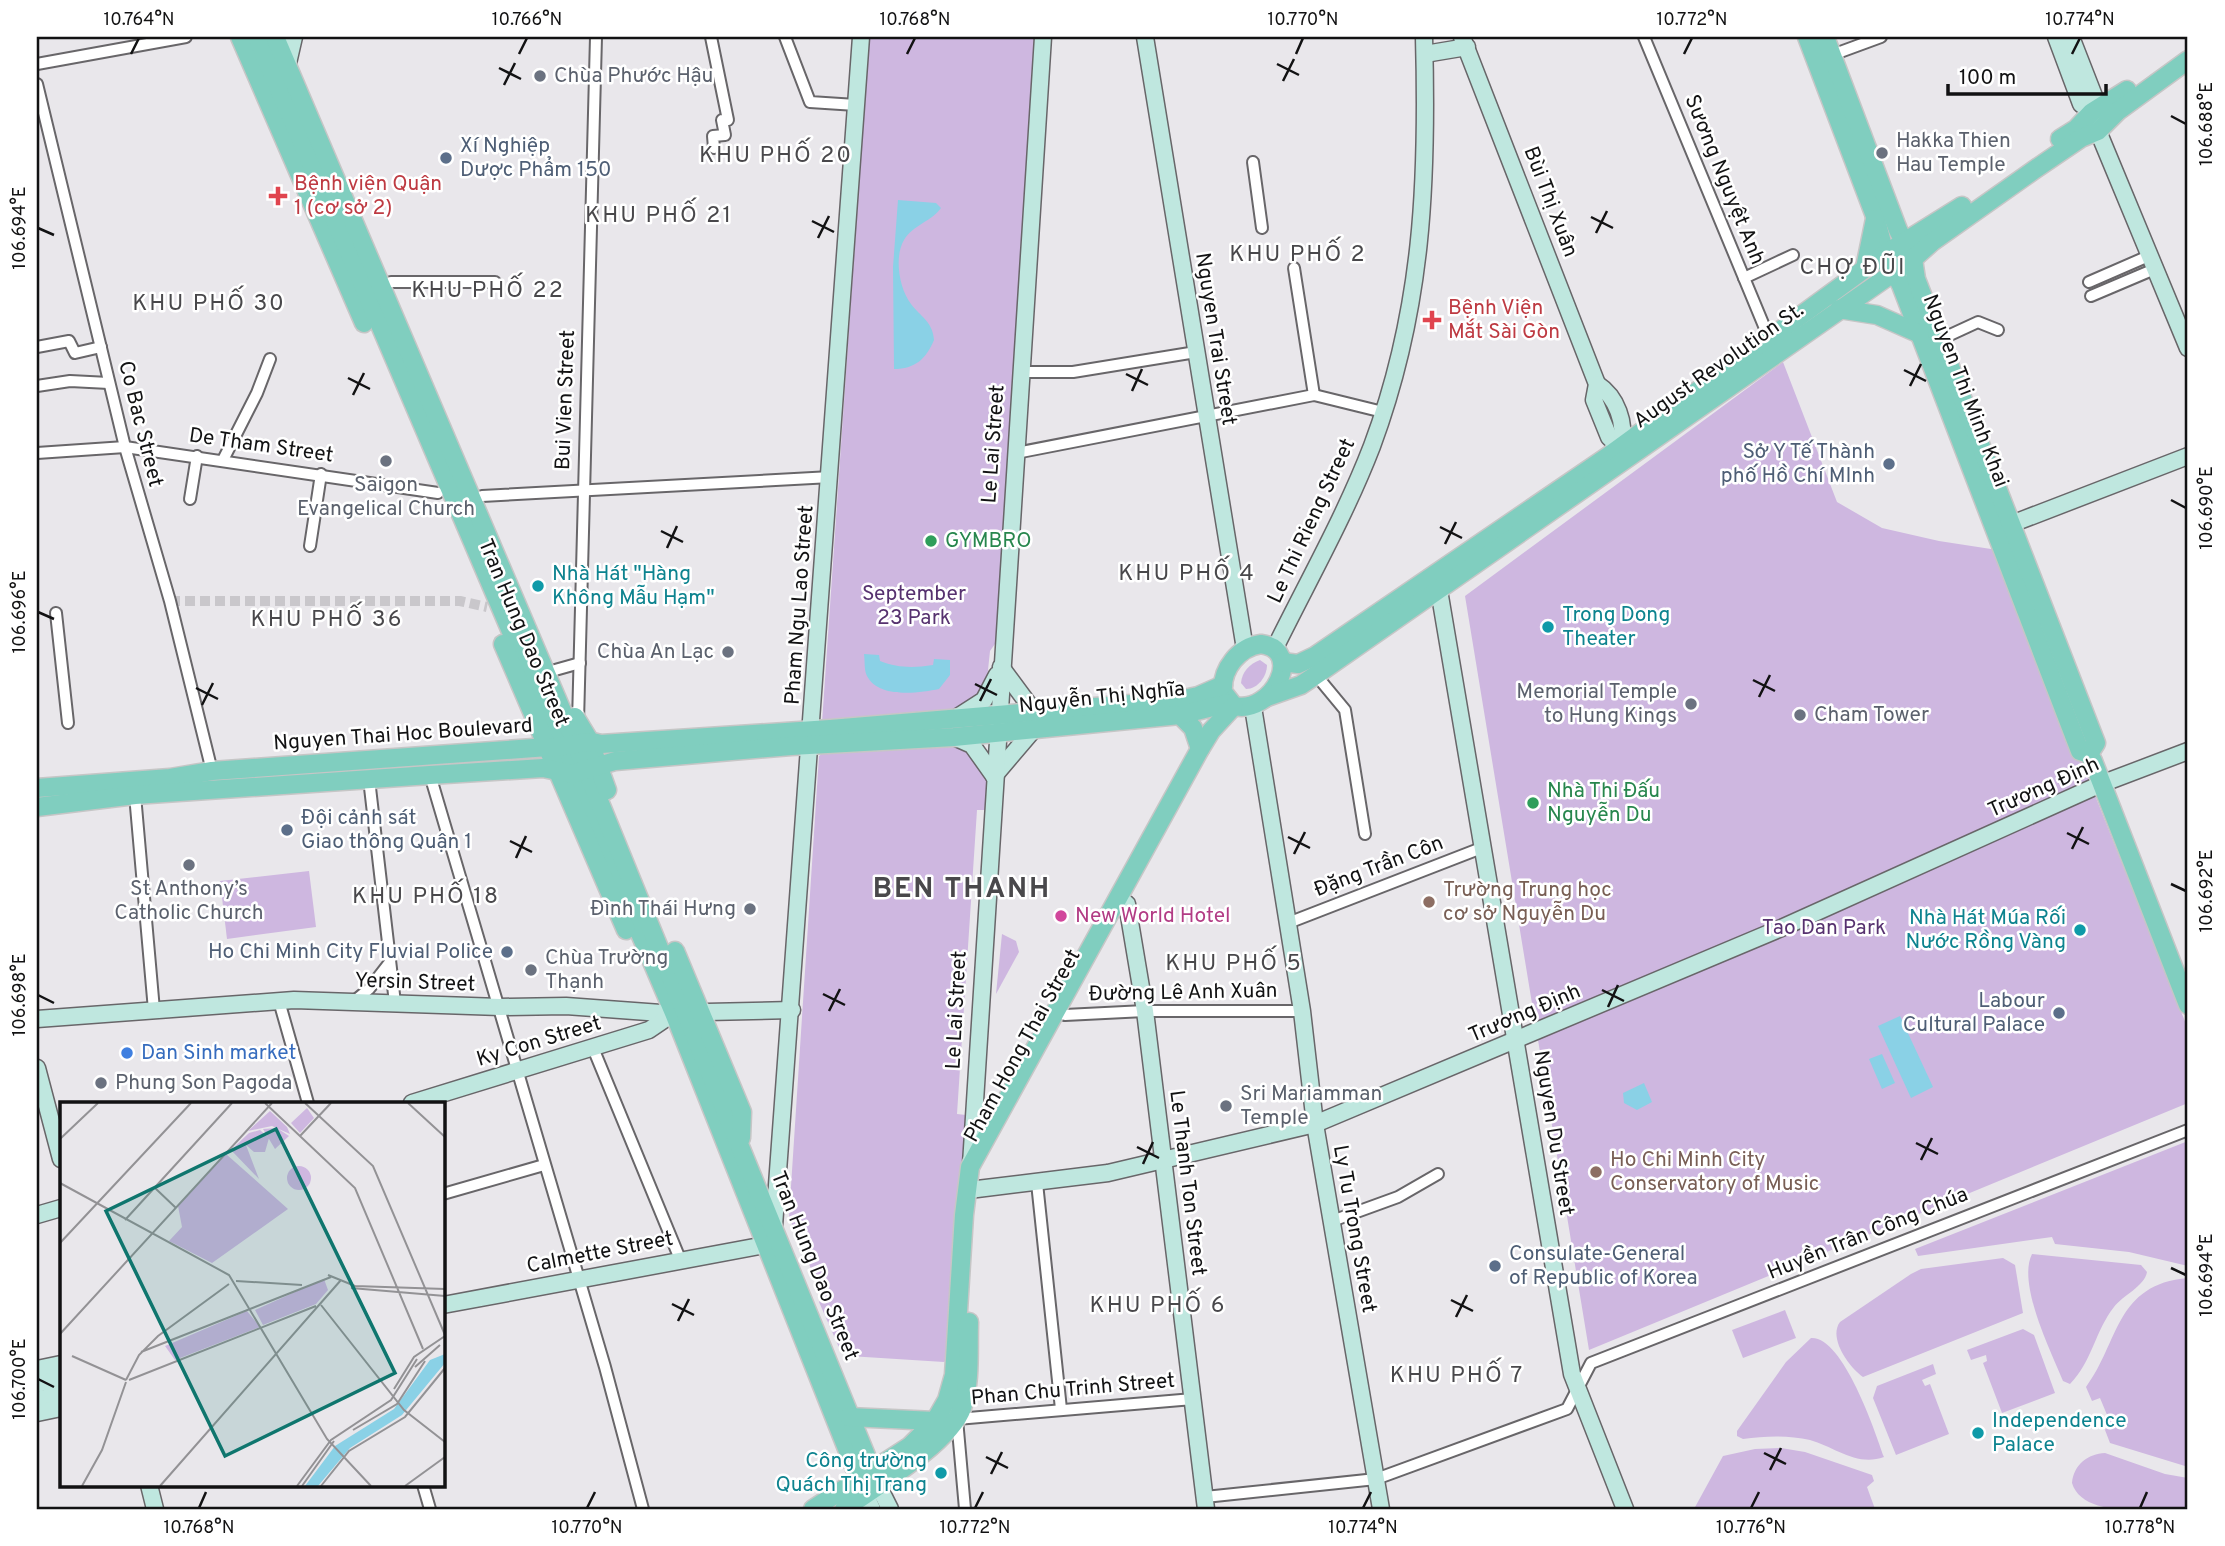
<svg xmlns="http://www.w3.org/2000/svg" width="2225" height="1546" font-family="Overpass,sans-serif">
<rect width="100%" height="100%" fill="#e9e7eb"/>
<!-- green -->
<g fill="#ceb7e0">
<polygon points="869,37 1037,37 997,641 990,651 986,689 962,710 822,723"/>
<polygon points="1783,362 1837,502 1882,528 1939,541 2004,551 2079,755 2188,1029 2188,1103 1589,1350 1465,596"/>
<path d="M1260,660L1267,665C1267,676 1258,689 1246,689L1241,683C1242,672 1249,664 1260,660Z"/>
<polygon points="962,745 988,779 986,810 977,810 957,1114 966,1115 948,1358 944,1362 849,1356 841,1352 819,1302 823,1297 789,1217 819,756 823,753"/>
<polygon points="309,871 316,927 227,939 220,881"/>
<polygon points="1002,934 1016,941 1019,952 996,994"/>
<polygon points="2188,1141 2188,1266 2129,1252 2055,1244 2052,1237 1918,1256 1915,1249"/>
<path d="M2032,1254L2141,1265L2147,1272C2145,1286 2122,1296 2114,1307C2095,1331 2092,1362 2070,1384L2063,1381C2051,1351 2017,1284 2032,1254Z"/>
<path d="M2003,1258L2015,1265L2023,1313L1863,1377C1849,1367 1828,1338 1840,1322L1911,1274L1921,1269Z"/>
<path d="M2188,1278V1466H2185L2110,1443L2105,1430L2110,1422L2100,1398L2092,1401L2086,1387C2119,1343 2115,1284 2188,1278Z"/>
<polygon points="1785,1310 1796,1338 1743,1358 1732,1330"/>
<polygon points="2023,1329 2034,1335 2055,1393 2002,1413 1983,1363 1987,1361 1986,1355 1971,1360 1967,1350"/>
<path d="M1811,1338C1843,1336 1875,1431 1884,1457C1857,1467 1835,1447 1810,1440C1788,1435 1765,1436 1743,1439L1737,1436V1431L1786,1362Z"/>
<polygon points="1933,1364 1936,1374 1922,1380 1925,1386 1930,1384 1949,1434 1896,1455 1873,1398 1877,1386"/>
<polygon points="1781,1448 1805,1452 1872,1475 1874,1481 1867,1487 1875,1509 1694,1509 1723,1456 1755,1449"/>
<path d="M2105,1453L2165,1474L2188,1478V1509C2158,1509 2083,1520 2072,1483C2074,1464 2088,1454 2105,1453Z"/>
</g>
<!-- water -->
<g fill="#8ad1e6">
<path d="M898,200L936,203L941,208C932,221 913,225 904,240C894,257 899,288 911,304C920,316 933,322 934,340C926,359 915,369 894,369L893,267Z"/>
<path d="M864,654L879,655L880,661C898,668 913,668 933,665L934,659L950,660V675L939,689C919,693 879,699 867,676C864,671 865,660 864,654Z"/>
<polygon points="1900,1016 1933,1087 1911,1098 1878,1026"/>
<polygon points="1882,1054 1895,1083 1882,1089 1869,1059"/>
<polygon points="1644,1083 1652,1102 1637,1110 1624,1103 1623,1093"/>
</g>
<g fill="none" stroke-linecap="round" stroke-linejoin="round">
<!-- street-tunnel -->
<polyline stroke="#c9c7cb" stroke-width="10" stroke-dasharray="10 5" stroke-linecap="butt" points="170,601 460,601 487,607"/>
<defs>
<g id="street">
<polyline points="711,37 728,120 722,120 725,135 713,136 714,148"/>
<polyline points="785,37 810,102 856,105"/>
<polyline points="1644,37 1769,338"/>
<polyline points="1832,55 1881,37"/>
<polyline points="37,64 186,37"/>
<polyline points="37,84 125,447 170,601 212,771"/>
<polyline points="1253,162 1262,228"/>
<polyline points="1294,268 1314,395"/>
<polyline points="1744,278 1793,255"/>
<polyline points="391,282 495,282"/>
<polyline points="2089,282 2151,255"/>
<polyline points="2091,296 2157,268"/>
<polyline points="1939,340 1978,322 1998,330"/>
<polyline points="37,347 69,341 75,353 101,347"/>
<polyline points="1021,372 1073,372 1196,352"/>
<polyline points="37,386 70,381 109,383"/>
<polyline points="37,453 125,447 438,493"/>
<polyline points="1016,453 1314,395 1383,412"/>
<polyline points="223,460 257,393 270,359"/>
<polyline points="482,496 831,477"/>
<polyline points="190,499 197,456"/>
<polyline points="310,546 321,474"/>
<polyline points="56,613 68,723"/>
<polyline points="555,670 580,663"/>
<polyline points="1316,675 1345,710 1365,834"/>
<polyline points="578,722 596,37"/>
<polyline points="430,775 605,1367 643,1509"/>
<polyline points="369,779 395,1003"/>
<polyline points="135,795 154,1010"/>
<polyline points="1288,923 1484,847"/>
<polyline points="279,1001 308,1103"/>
<polyline points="352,1003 369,989 390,962"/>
<polyline points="1056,1011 1065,1015 1145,1011 1302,1011"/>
<polyline points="593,1048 680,1259"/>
<polyline points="1037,1183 1061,1409"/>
<polyline points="443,1194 544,1165"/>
<polyline points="1332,1221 1398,1197 1438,1174"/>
<polyline points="423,1485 430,1509"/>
<polyline points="1205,1497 1376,1479 1567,1409 1591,1363 2188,1130"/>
<polyline points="965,1509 957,1419 1193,1399"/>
</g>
<g id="secondary">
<polyline points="1145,37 1245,649"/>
<polyline points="1462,37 1597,384 1594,400 1609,437 1627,455"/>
<polyline points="2056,37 2081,104 2092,112"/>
<polyline points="2071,37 2094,96 2092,112 2098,131 2188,348"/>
<polyline points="1425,54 1467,47"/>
<polyline points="286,72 294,37"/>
<path d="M1597,384C1617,397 1626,423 1621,446"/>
<polyline points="2001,528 2188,456"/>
<polyline points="1439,590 1572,1374 1625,1509"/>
<path d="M1275,648C1308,581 1345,516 1372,446C1423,309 1428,181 1424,37"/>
<polyline points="1001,667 1035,713"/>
<polyline points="1253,707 1302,1011 1315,1124 1381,1509"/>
<polyline points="956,718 984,700 997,675"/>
<polyline points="954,737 972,745 994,776"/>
<polyline points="994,776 1034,729"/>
<polyline points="1127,904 1145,1011 1206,1509"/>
<polyline points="37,1019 294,1000 500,1007 566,1006 661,1013 792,1010"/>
<polyline points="37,1068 61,1159"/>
<polyline points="412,1103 649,1030 674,1013"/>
<polyline points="971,1164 1043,37"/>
<polyline points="969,1190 1108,1173 1315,1124 1779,929 2101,784 2188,751"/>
<polyline points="37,1215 61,1208"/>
<polyline points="774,1226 861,37"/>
<polyline points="443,1305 765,1245"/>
<polyline points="37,1369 61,1364"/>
<polyline points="37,1384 61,1379"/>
<polyline points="37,1400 61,1394"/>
<polyline points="37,1413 61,1408"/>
<polyline points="149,1485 155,1509"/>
<polyline points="878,1485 890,1509"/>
<polyline points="865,1494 872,1509"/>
</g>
<g id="primary">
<polyline points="240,37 364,323"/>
<polyline points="257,37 674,1013 865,1494"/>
<polyline points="275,37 571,732 878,1485"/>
<polyline points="1807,37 1875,216 1885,254 1901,285 2080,751 2089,754 2093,761 2188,1005"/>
<polyline points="1825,37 1898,230 1913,259 1916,279 2096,743 2089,754"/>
<polyline points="2060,139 2076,129 2092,112 2127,90"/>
<polyline points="1865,268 1875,219"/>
<polyline points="1839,309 1877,315 1920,334"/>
<polyline points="503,644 626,930"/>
<path d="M1261,644C1305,650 1273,715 1234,706L1223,692C1221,669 1239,647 1261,644Z"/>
<polyline points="1282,662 1298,664 1315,656 1607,457 1885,254 1962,206"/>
<polyline points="1267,697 1301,685 1316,675 1913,259 1932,242 2034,170 2081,138 2098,131 2118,111 2188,60"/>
<polyline points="1180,715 1193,728 1200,749"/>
<polyline points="575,717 589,740 607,790"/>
<path d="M37,788L170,778L212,771L548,747C567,749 583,738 601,744L830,729L1179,700L1198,696L1223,685"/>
<polyline points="37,807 135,795 430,775 543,768 572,774 615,761 791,746 954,737 1180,715 1229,703"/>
<polyline points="675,951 742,1112 741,1138"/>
<polyline points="849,1417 935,1421"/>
<polyline points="813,1509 910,1446 935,1421 947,1400 954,1375 964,1215 970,1167 1200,749 1211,731 1234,706"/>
<path d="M844,1509C875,1487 950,1443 962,1408C971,1382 968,1350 969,1322"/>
</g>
</defs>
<!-- street casing -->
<use href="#street" stroke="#686669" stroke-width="14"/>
<!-- secondary casing -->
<use href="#secondary" stroke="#686669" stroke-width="19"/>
<!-- primary casing -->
<use href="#primary" stroke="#c6c6c6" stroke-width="21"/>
<!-- street -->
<use href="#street" stroke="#fff" stroke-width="10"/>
<!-- secondary -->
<use href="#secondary" stroke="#bfe7df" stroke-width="16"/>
<!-- primary -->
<use href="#primary" stroke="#80cebf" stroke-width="18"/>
</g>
<!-- ticks -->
<path fill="none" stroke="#121213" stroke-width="2.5" d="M131,54L139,38M519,54L527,38M907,54L915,38M1296,54L1303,38M1684,54L1692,38M2072,54L2080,38M1277,64L1299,75M499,68L521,79M1283,81L1294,59M504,85L515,63M2171,116L2186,124M1591,217L1613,228M812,221L834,232M38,228L54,235M1596,233L1607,211M818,238L829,216M1904,370L1926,381M1126,374L1148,385M348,378L370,389M1910,386L1921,364M1132,391L1142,369M353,395L364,373M2171,500L2186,508M1440,527L1462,538M661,531L683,542M1445,544L1456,522M667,548L677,526M38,612L54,619M1753,680L1775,691M975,684L997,695M196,688L218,699M1759,697L1770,675M980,701L991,679M202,705L213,683M2067,833L2089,844M1288,837L1310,848M510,841L532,852M2072,849L2083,827M1294,854L1305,832M516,858L526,836M2171,884L2186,891M1602,990L1624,1001M823,994L845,1005M38,995L54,1003M1608,1007L1618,985M829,1011L840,989M1916,1143L1938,1154M1137,1147L1159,1158M1921,1160L1932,1138M1143,1164L1153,1142M2171,1268L2186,1275M1451,1300L1473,1311M672,1304L694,1315M1456,1317L1467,1295M678,1321L689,1299M38,1379L54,1387M1764,1453L1786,1464M986,1457L1008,1468M1770,1470L1781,1448M991,1474L1002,1452M199,1508L206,1492M587,1508L595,1492M975,1508L983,1492M1363,1508L1371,1492M1751,1508L1759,1492M2140,1508L2147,1492"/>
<!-- markers -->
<g fill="#6b7280" stroke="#fff" stroke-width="2.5">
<circle cx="540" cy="76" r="7"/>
<circle cx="1882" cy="153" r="7"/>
<circle cx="386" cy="461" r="7"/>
<circle cx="728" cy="652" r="7"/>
<circle cx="1691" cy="704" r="7"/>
<circle cx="1800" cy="715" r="7"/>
<circle cx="189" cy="865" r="7"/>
<circle cx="750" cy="909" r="7"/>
<circle cx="531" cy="970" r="7"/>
<circle cx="101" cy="1083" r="7"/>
<circle cx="1226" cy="1106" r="7"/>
</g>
<g fill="#5c6f8a" stroke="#fff" stroke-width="2.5">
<circle cx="446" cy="158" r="7"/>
<circle cx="1889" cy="464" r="7"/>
<circle cx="287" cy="830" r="7"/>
<circle cx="507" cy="952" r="7"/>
<circle cx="2059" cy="1013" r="7"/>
<circle cx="1495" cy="1266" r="7"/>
</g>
<g fill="#e0444e" stroke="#fff" stroke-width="2.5">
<path d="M274.5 185.5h7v7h7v7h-7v7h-7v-7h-7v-7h7z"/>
<path d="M1428.5 309.5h7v7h7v7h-7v7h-7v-7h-7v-7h7z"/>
</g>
<g fill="#2e9e5b" stroke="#fff" stroke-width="2.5">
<circle cx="931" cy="541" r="7"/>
<circle cx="1533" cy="803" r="7"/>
</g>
<g fill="#0f9aa8" stroke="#fff" stroke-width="2.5">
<circle cx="538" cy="586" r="7"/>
<circle cx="1548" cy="627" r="7"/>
<circle cx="2080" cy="930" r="7"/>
<circle cx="1978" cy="1433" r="7"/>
<circle cx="941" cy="1473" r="7"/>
</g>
<g fill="#8d6e63" stroke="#fff" stroke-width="2.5">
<circle cx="1429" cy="902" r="7"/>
<circle cx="1596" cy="1172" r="7"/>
</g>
<circle fill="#d1479c" stroke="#fff" stroke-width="2.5" cx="1061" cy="916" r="7"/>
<circle fill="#3f7fe0" stroke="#fff" stroke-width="2.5" cx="127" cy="1053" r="7"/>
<g text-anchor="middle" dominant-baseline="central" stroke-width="5" stroke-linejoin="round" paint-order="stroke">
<!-- worship labels -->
<g font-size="21" fill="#5b616d" stroke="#fff" text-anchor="start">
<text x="554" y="76">Chùa Phước Hậu</text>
<text x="1896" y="141">Hakka Thien<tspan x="1896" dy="24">Hau Temple</tspan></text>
<text x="386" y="485" text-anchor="middle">Saigon<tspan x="386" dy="24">Evangelical Church</tspan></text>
<text x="714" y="652" text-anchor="end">Chùa An Lạc</text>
<text x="1677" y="692" text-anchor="end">Memorial Temple<tspan x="1677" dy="24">to Hung Kings</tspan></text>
<text x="1814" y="715">Cham Tower</text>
<text x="189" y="889" text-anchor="middle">St Anthony’s<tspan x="189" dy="24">Catholic Church</tspan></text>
<text x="736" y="909" text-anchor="end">Đình Thái Hưng</text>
<text x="545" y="958">Chùa Trường<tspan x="545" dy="24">Thạnh</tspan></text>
<text x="115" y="1083">Phung Son Pagoda</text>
<text x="1240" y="1094">Sri Mariamman<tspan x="1240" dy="24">Temple</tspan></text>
</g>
<!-- service labels -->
<g font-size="21" fill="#4e5e75" stroke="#fff" text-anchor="start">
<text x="460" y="146">Xí Nghiệp<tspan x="460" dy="24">Dược Phẩm 150</tspan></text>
<text x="1875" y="452" text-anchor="end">Sở Y Tế Thành<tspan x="1875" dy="24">phố Hồ Chí MInh</tspan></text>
<text x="301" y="818">Đội cảnh sát<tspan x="301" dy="24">Giao thông Quận 1</tspan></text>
<text x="493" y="952" text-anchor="end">Ho Chi Minh City Fluvial Police</text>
<text x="2045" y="1001" text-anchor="end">Labour<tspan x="2045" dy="24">Cultural Palace</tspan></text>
<text x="1509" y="1254">Consulate-General<tspan x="1509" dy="24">of Republic of Korea</tspan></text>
</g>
<!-- street labels -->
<g font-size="21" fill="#121213" stroke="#fff">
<text transform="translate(1724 180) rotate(68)">Sương Nguyệt Anh</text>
<text transform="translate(1550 202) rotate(69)">Bùi Thị Xuân</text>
<text transform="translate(1215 339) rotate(81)">Nguyen Trai Street</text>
<text transform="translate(1719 366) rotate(-35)">August Revolution St.</text>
<text transform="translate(1965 391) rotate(69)">Nguyen Thi Minh Khai</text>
<text transform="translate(566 400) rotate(-88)">Bui Vien Street</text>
<text transform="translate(140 424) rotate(76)">Co Bac Street</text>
<text transform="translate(994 444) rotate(-86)">Le Lai Street</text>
<text transform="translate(261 446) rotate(8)">De Tham Street</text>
<text transform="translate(1312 521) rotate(-65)">Le Thi Rieng Street</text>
<text transform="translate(800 605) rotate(-86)">Pham Ngu Lao Street</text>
<text transform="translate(523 633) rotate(67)">Tran Hung Dao Street</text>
<text transform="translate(1102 698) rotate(-6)">Nguyễn Thị Nghĩa</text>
<text transform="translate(403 735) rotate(-4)">Nguyen Thai Hoc Boulevard</text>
<text transform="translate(2044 788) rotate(-24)">Trương Định</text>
<text transform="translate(1379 867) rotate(-21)">Đặng Trần Côn</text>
<text transform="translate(415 983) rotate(2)">Yersin Street</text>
<text transform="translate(1183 993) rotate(-1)">Đường Lê Anh Xuân</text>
<text transform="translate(957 1010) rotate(-87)">Le Lai Street</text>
<text transform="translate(1525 1014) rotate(-23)">Trương Định</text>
<text transform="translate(539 1042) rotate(-17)">Ky Con Street</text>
<text transform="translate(1023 1046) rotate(-61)">Pham Hong Thai Street</text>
<text transform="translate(1553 1133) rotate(81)">Nguyen Du Street</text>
<text transform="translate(1187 1183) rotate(83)">Le Thanh Ton Street</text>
<text transform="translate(1354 1229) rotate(80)">Ly Tu Trong Street</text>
<text transform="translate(1868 1234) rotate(-22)">Huyền Trân Công Chúa</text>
<text transform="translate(600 1253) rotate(-11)">Calmette Street</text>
<text transform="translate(814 1266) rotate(68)">Tran Hung Dao Street</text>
<text transform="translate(1073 1390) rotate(-5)">Phan Chu Trinh Street</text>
</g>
<!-- health labels -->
<g font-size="21" fill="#be3a42" stroke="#fff" text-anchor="start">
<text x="294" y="184">Bệnh viện Quận<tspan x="294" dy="24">1 (cơ sở 2)</tspan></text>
<text x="1448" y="308">Bệnh Viện<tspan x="1448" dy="24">Mắt Sài Gòn</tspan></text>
</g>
<!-- leisure labels -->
<g font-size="21" fill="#27864d" stroke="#fff" text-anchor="start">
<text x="945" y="541">GYMBRO</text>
<text x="1547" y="791">Nhà Thi Đấu<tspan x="1547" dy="24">Nguyễn Du</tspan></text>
</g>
<!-- culture labels -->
<g font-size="21" fill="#0d838f" stroke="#fff" text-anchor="start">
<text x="552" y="574">Nhà Hát "Hàng<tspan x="552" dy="24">Không Mẫu Hạm"</tspan></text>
<text x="1562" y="615">Trong Dong<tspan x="1562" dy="24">Theater</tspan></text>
<text x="2066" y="918" text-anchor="end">Nhà Hát Múa Rối<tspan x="2066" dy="24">Nước Rồng Vàng</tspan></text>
<text x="1992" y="1421">Independence<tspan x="1992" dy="24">Palace</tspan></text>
<text x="927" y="1461" text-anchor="end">Công trường<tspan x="927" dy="24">Quách Thị Trang</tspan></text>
</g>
<!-- park labels -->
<g font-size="21" fill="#56316f" stroke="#fff">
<text x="914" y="594">September<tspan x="914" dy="24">23 Park</tspan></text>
<text x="1824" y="928">Tao Dan Park</text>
</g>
<!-- education labels -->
<g font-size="21" fill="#785e54" stroke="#fff" text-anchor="start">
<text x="1443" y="890">Trường Trung học<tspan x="1443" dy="24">cơ sở Nguyễn Du</tspan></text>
<text x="1610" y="1160">Ho Chi Minh City<tspan x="1610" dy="24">Conservatory of Music</tspan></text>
</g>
<!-- hotel labels -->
<g font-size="21" fill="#b23c85" stroke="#fff" text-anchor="start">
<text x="1075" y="916">New World Hotel</text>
</g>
<!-- shop labels -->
<g font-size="21" fill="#366cbe" stroke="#fff" text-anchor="start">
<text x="141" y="1053">Dan Sinh market</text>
</g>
<!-- neighbourhood labels -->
<g font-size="23" letter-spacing="2" fill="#49484b" stroke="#fff">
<text x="776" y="156">KHU PHỐ 20</text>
<text x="659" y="216">KHU PHỐ 21</text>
<text x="1298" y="255">KHU PHỐ 2</text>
<text x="1853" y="268">CHỢ ĐŨI</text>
<text x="488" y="291">KHU PHỐ 22</text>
<text x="209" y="304">KHU PHỐ 30</text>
<text x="1187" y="574">KHU PHỐ 4</text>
<text x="327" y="620">KHU PHỐ 36</text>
<text x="426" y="897">KHU PHỐ 18</text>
<text x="1234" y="964">KHU PHỐ 5</text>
<text x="1158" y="1306">KHU PHỐ 6</text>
<text x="1457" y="1376">KHU PHỐ 7</text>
</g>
<!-- district labels -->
<g font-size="28" font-weight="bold" letter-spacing="2" fill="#49484b" stroke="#fff">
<text x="962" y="890">BEN THANH</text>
</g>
</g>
<!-- overview -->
<g transform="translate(60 1102)">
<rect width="385" height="385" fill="#e9e7eb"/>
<path d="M247,6L254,16L240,31L231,21ZM210,9L227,25L230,32L212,24L188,29ZM217,26L229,34L215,47L203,27ZM200,28L209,36L205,50H194L186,43L199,77L171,48L189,31ZM166,52L228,107L152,161L109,139L122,125L118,104ZM227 76a12 12 0 1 1 24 0a12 12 0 1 1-24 0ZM264,177L268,188L256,202L203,223L195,208ZM187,209L200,225L115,258L105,244Z" fill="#ceb7e0"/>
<path d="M385,252V261L342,313L290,346L258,384H245L275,344L334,307L370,258Z" fill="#8ad1e6"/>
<path fill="none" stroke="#939295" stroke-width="2" d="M205,1L295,86L363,247M245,1L313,64L385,233M348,1L385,35M240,34L271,1M0,37L38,1M0,81L169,173L175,183M95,86L116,106M65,118L172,1M0,141L131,1M268,173L295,184L385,187M176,179L242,183M175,183L267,337L311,384M291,186L385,194M261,203L344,308L385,340M0,232L212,1M81,250L271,175M12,254L66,278M355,265L380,243M66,278L79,253L98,234L169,182M69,278L256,204M334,287L354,255L385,234M293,328L337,302L365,259M22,384L42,348L66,280M100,384L281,178M237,384L271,338L331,298L357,257M242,384L274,339M261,384L289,349L345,315L385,266M345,384L385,355"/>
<path fill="#0f766e" fill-opacity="0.15" stroke="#0f766e" stroke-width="3.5" d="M216,27L335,271L165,354L46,109Z"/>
<rect width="385" height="385" fill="none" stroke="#121213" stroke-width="3.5"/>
</g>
<!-- border -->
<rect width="2225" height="1546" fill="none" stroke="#ffffff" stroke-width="77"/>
<!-- scale -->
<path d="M1948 84v10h158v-10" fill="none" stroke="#121213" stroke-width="3.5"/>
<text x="1959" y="84" font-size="21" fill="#121213" stroke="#ffffff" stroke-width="5" paint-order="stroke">100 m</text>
<rect x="38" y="38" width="2148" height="1470" fill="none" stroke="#121213" stroke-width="2.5"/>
<g font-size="18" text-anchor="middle" fill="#121213">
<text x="139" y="25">10.764°N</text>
<text x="527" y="25">10.766°N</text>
<text x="915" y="25">10.768°N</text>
<text x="1303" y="25">10.770°N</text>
<text x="1692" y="25">10.772°N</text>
<text x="2080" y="25">10.774°N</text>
<text transform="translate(2206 124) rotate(-90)" y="6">106.688°E</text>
<text transform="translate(19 228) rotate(-90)" y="6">106.694°E</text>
<text transform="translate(2206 508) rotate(-90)" y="6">106.690°E</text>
<text transform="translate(19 612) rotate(-90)" y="6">106.696°E</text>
<text transform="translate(2206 891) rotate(-90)" y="6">106.692°E</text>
<text transform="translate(19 995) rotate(-90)" y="6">106.698°E</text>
<text transform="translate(2206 1275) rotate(-90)" y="6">106.694°E</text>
<text transform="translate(19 1379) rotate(-90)" y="6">106.700°E</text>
<text x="199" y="1533">10.768°N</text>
<text x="587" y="1533">10.770°N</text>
<text x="975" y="1533">10.772°N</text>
<text x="1363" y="1533">10.774°N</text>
<text x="1751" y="1533">10.776°N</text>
<text x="2140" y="1533">10.778°N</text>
</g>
</svg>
